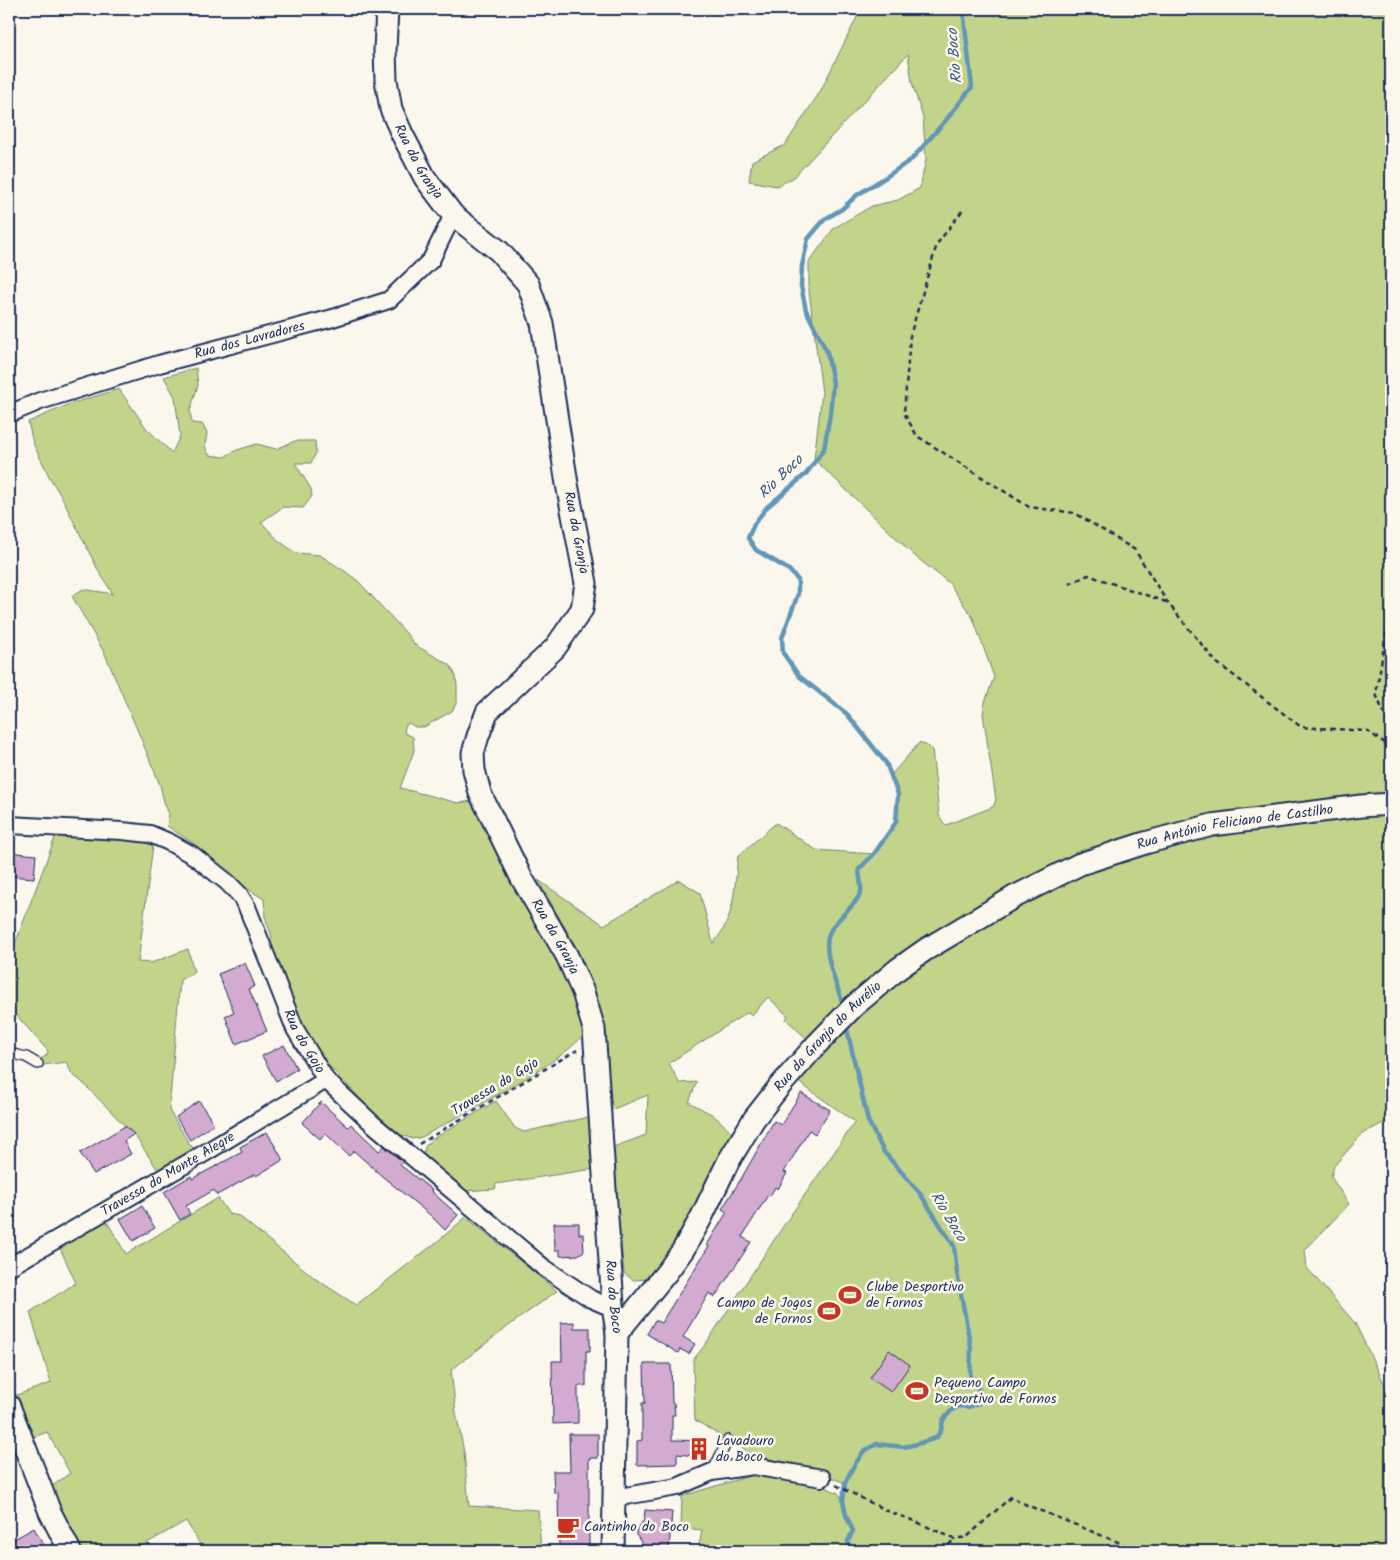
<svg xmlns="http://www.w3.org/2000/svg" width="1400" height="1560" font-family="Kalam,sans-serif">
<rect width="100%" height="100%" fill="#fbf7ec"/>
<filter id="ink" filterUnits="userSpaceOnUse"><feTurbulence type="fractalNoise" baseFrequency=".02" numOctaves="2"/><feDisplacementMap in="SourceGraphic" scale="10" xChannelSelector="R" yChannelSelector="G"/><feConvolveMatrix kernelMatrix="1 2 1 2 8 2 1 2 1" color-interpolation-filters="sRGB"/></filter>
<g filter="url(#ink)">
<!-- green -->
<g fill="#c2d489" stroke="#6e8274">
<path d="M861,9H1391V1117L1389,1120L1362,1134L1334,1166L1331,1177L1349,1204L1305,1250L1307,1268L1355,1323L1385,1385L1388,1411L1391,1421V1551H698L702,1530L681,1528L682,1496L763,1472L819,1484L838,1493L843,1500L845,1483L820,1473L754,1457L734,1441L722,1437L695,1420L693,1360L705,1345L784,1225L855,1122L797,1081L866,1005L963,934L1096,866L1091,849L1073,856L810,1042L786,1019L788,1016L768,997L752,1015L748,1012L669,1063L679,1083L697,1082L689,1102L713,1115L732,1132L680,1241L651,1279L633,1280L624,1273L611,1148L646,1135L648,1095L608,1111L602,1021L576,947L538,880L604,925L679,880L700,893L713,943C736,919 734,887 738,856L776,823L816,850L874,854L896,821L898,794L891,775L920,742L932,749L939,815L943,822L946,825L993,807L996,800L983,714L985,702L994,677L973,618L949,583L916,557L814,459L822,393L809,291V262L834,228L872,206L898,200L920,188L926,159L923,118L912,83L908,54L793,178L777,186L749,181L752,161L785,145L820,92Z"/>
<path d="M196,368L198,385L190,411L192,423L202,424L207,433L205,446L209,455L224,457L237,450L257,444L276,449L295,441H315L316,453L311,463H295L311,489L312,496L303,508L283,507L261,522L279,541L296,553L320,555L346,572L358,581L405,632L415,645L450,665L456,676L457,686V702L452,711L424,727H415L409,723L405,726L404,733L413,737L414,751L400,788L458,803L473,801L562,966L573,991L584,1034C573,1048 557,1058 542,1068C504,1093 462,1114 422,1137L413,1139L398,1134L383,1123L339,1076L323,1060L307,1039L269,942L272,937L265,917L264,899L243,886L196,845L167,826L169,814L164,802L160,785L142,741L105,654L72,596L83,589L113,594L98,570L61,496L50,478L33,443L28,422L70,404L119,389L147,429L172,453L180,436L175,397L164,377Z"/>
<path d="M56,835C88,836 122,835 153,845L138,962L151,963L188,949L194,972L180,980L169,1110L190,1145L194,1148L158,1170L135,1136L83,1083L72,1074L66,1062L43,1065L40,1059L46,1056L48,1051L9,1007V960Z"/>
<path d="M496,1101L515,1128L524,1132L589,1117L593,1169L496,1184L495,1189L463,1191L424,1158C423,1148 425,1145 433,1139Z"/>
<polygon points="218,1198 229,1214 239,1216 316,1279 356,1305 438,1241 466,1217 557,1291 514,1322 451,1370 456,1413 464,1452 469,1506 538,1510 541,1549 594,1549 594,1551 204,1551 186,1521 133,1551 79,1551 47,1490 70,1473 47,1432 29,1439 11,1397 51,1383 30,1312 76,1283 59,1246 106,1220 126,1254"/>
</g>
<g fill="none" stroke-linecap="round" stroke-linejoin="round">
<!-- stream -->
<g stroke="#6296b7" stroke-width="4.5">
<path d="M843,1004C837,986 822,951 829,934C834,919 858,905 861,891C862,887 859,875 859,869L874,854L896,822L898,794L886,763L847,714L799,676L783,653L782,638L798,594V580L789,570L756,550L748,538L754,524L767,507L806,474L824,449L830,414L833,383L827,352L806,310L801,286L802,266L808,239L825,219L842,209L857,195L886,177L912,159L946,120L972,87L963,9"/>
<polyline points="846,1025 868,1121 884,1152 919,1192 954,1246 957,1273 971,1348 970,1381 978,1388 981,1396 979,1403 969,1407 960,1406 952,1410 943,1420 941,1430 936,1438 917,1444 904,1447 877,1444 864,1451 853,1467 845,1483 843,1501 846,1515 853,1531 848,1541 849,1551"/>
</g>
</g>
<!-- building -->
<g fill="#d3aad0" stroke="#1b2f5e">
<polygon points="9,852 36,855 34,878 9,876"/>
<polygon points="245,963 255,986 249,989 267,1031 236,1044 225,1016 234,1012 218,974"/>
<polygon points="284,1045 297,1069 276,1081 262,1056"/>
<polygon points="801,1093 830,1110 815,1134 809,1130 784,1172 787,1173 778,1189 775,1187 770,1196 768,1195 742,1237 751,1242 715,1297 709,1293 683,1337 695,1344 689,1354 680,1349 678,1353 647,1334 655,1320 661,1323 709,1246 707,1245 727,1212 722,1209 741,1179 774,1121 781,1125"/>
<polygon points="199,1101 214,1124 190,1140 176,1117"/>
<polygon points="321,1102 348,1127 351,1124 379,1151 384,1146 403,1162 400,1165 432,1190 431,1191 458,1215 445,1230 429,1214 383,1177 354,1151 349,1156 325,1133 320,1139 302,1123"/>
<polygon points="125,1126 134,1134 124,1141 131,1154 94,1174 80,1153"/>
<polygon points="267,1132 283,1160 256,1176 255,1174 217,1195 214,1190 186,1206 190,1214 180,1220 164,1192 191,1176 192,1179 242,1152 240,1147"/>
<polygon points="142,1206 155,1228 133,1241 120,1219"/>
<polygon points="554,1223 579,1223 579,1234 583,1234 584,1251 578,1255 560,1256 560,1250 555,1250"/>
<polygon points="574,1322 574,1328 590,1328 590,1351 586,1351 586,1386 578,1386 578,1423 553,1424 552,1361 562,1361 561,1323"/>
<polygon points="889,1350 910,1365 891,1392 870,1378"/>
<polygon points="644,1364 671,1364 672,1403 674,1403 675,1415 672,1415 672,1440 706,1441 705,1457 677,1454 677,1464 637,1465 637,1441 642,1440 642,1403 645,1403"/>
<polygon points="569,1434 598,1434 598,1458 589,1458 589,1546 559,1547 558,1492 554,1493 553,1471 570,1471"/>
<polygon points="645,1510 672,1512 669,1549 641,1546 641,1542 636,1535 636,1531 644,1520"/>
<polygon points="34,1528 47,1551 9,1551 9,1542"/>
</g>
<g fill="none" stroke-linecap="round" stroke-linejoin="round">
<defs>
<g id="service">
<polyline points="9,1053 26,1057 38,1064"/>
<polyline points="712,1472 728,1440"/>
</g>
<g id="minor">
<path id="s1" d="M9,414L40,401L159,364L333,318L389,300L431,260L453,215"/>
<path id="s2" d="M9,825L122,831L150,834L169,842L194,856L227,882L239,894L247,907L295,1029L326,1080L373,1124L543,1267L591,1299L605,1305H613"/>
<path id="s3" d="M9,1267L193,1160L326,1080"/>
<polyline points="614,1498 677,1487 712,1472 753,1466 822,1478"/>
</g>
<g id="tertiary">
<path id="s4" d="M387,9L385,50L386,80L391,109L402,134L425,178L453,215L499,251L528,284L542,323L567,484L586,583L582,609L555,648L487,712L478,736L473,753L474,770L480,793L521,877L567,956L583,992L594,1029L613,1305L617,1333L613,1551"/>
<path id="s5" d="M617,1333L667,1272L683,1250L701,1218L728,1162L754,1119L779,1087L817,1044L854,1006L898,969L925,950L1014,897L1080,864L1145,843L1212,825L1361,806L1391,804"/>
<polyline points="9,1406 50,1512 70,1551"/>
</g>
</defs>
<!-- service casing -->
<use href="#service" stroke="#1b2f5e" stroke-width="12"/>
<!-- minor casing -->
<use href="#minor" stroke="#1b2f5e" stroke-width="20"/>
<!-- tertiary casing -->
<use href="#tertiary" stroke="#1b2f5e" stroke-width="25"/>
<!-- path -->
<g stroke="#1b2f5e" stroke-width="2.5" stroke-dasharray="5 4" stroke-linecap="butt">
<polyline points="962,211 937,244 910,336 904,413 917,436 1029,507 1075,513 1135,550 1167,602 1216,662 1301,727 1367,731 1391,747"/>
<polyline points="1069,584 1088,575 1166,602"/>
<polyline points="1391,625 1387,628 1376,694 1391,731"/>
<polyline points="419,1144 577,1050"/>
<polyline points="836,1485 889,1512 912,1520 955,1539 967,1537 1011,1497 1029,1506 1140,1551"/>
<polyline points="942,1551 955,1539"/>
</g>
<!-- service -->
<use href="#service" stroke="#fbf7ec" stroke-width="9"/>
<!-- minor -->
<use href="#minor" stroke="#fbf7ec" stroke-width="16"/>
<!-- tertiary -->
<use href="#tertiary" stroke="#fbf7ec" stroke-width="21"/>
</g>
</g>
<!-- icons -->
<defs>
<symbol id="stadium-bare" viewBox="-9 -9 18 18"><path d="M0-5a6.5 5 0 1 0 0 10a6.5 5 0 1 0 0-10ZM-3.5-1.8h7v3.6h-7Z" fill="#c8321e" stroke="#fbf7ec" stroke-width="2.5" paint-order="stroke"/></symbol>
<symbol id="building-bare" viewBox="-9 -9 18 18"><path d="M-4-6H4V6H1V3H-1V6H-4ZM-2.5-4.3h1.7v1.8h-1.7ZM.8-4.3h1.7v1.8H.8ZM-2.5-1h1.7V.8h-1.7ZM.8-1h1.7V.8H.8Z" fill="#c8321e" stroke="#fbf7ec" stroke-width="2.5" paint-order="stroke"/></symbol>
<symbol id="cafe-bare" viewBox="-9 -9 18 18"><path d="M-5.5-4.5H6V0H3Q3 3.5 0 3.5H-2.5Q-5.5 3.5-5.5 0ZM3-3.2v2h1.7v-2ZM-6 4.5H4V6H-6Z" fill="#c8321e" stroke="#fbf7ec" stroke-width="2.5" paint-order="stroke"/></symbol>
</defs>
<g fill-rule="evenodd">
<use href="#stadium-bare" x="834" y="1279" width="32" height="32"/>
<use href="#stadium-bare" x="813" y="1295" width="32" height="32"/>
<use href="#stadium-bare" x="901" y="1375" width="32" height="32"/>
<use href="#building-bare" x="683" y="1433" width="32" height="32"/>
<use href="#cafe-bare" x="552" y="1511" width="32" height="32"/>
</g>
<g text-anchor="middle" dominant-baseline="central" stroke-width="5" stroke-linejoin="round" paint-order="stroke">
<!-- street labels -->
<g font-size="14" fill="#1b2f5e" stroke="#fbf7ec">
<text stroke="none"><textPath href="#s4" startOffset="160">Rua da Granja</textPath></text>
<text stroke="none"><textPath href="#s1" startOffset="252">Rua dos Lavradores</textPath></text>
<text stroke="none"><textPath href="#s4" startOffset="580">Rua da Granja</textPath></text>
<text stroke="none"><textPath href="#s5" startOffset="834">Rua António Feliciano de Castilho</textPath></text>
<text stroke="none"><textPath href="#s4" startOffset="1045">Rua da Granja</textPath></text>
<text stroke="none"><textPath href="#s5" startOffset="366">Rua da Granja do Aurélio</textPath></text>
<text stroke="none"><textPath href="#s2" startOffset="411">Rua do Gojo</textPath></text>
<text transform="translate(495 1087) rotate(-31)">Travessa do Gojo</text>
<text stroke="none"><textPath href="#s3" startOffset="184">Travessa do Monte Alegre</textPath></text>
<text stroke="none"><textPath href="#s4" startOffset="1414">Rua do Boco</textPath></text>
</g>
<!-- poi labels -->
<g font-size="14" fill="#1b2f5e" stroke="#fbf7ec" text-anchor="start">
<text x="866" y="1287">Clube Desportivo<tspan x="866" dy="16">de Fornos</tspan></text>
<text x="812" y="1303" text-anchor="end">Campo de Jogos<tspan x="812" dy="16">de Fornos</tspan></text>
<text x="934" y="1383">Pequeno Campo<tspan x="934" dy="16">Desportivo de Fornos</tspan></text>
<text x="716" y="1441">Lavadouro<tspan x="716" dy="16">do Boco</tspan></text>
<text x="584" y="1527">Cantinho do Boco</text>
</g>
<!-- water labels -->
<g font-size="15" font-style="italic" fill="#385a83" stroke="#fbf7ec">
<text transform="translate(955 56) rotate(-95)">Rio Boco</text>
<text transform="translate(781 477) rotate(-44)">Rio Boco</text>
<text transform="translate(948 1217) rotate(59)">Rio Boco</text>
</g>
</g>
<!-- margin -->
<rect width="1400" height="1560" fill="none" stroke="#fbf7ec" stroke-width="30"/>
<rect x="15" y="15" width="1370" height="1530" fill="none" stroke="#1b2f5e" stroke-width="2" filter="url(#ink)"/>
</svg>
